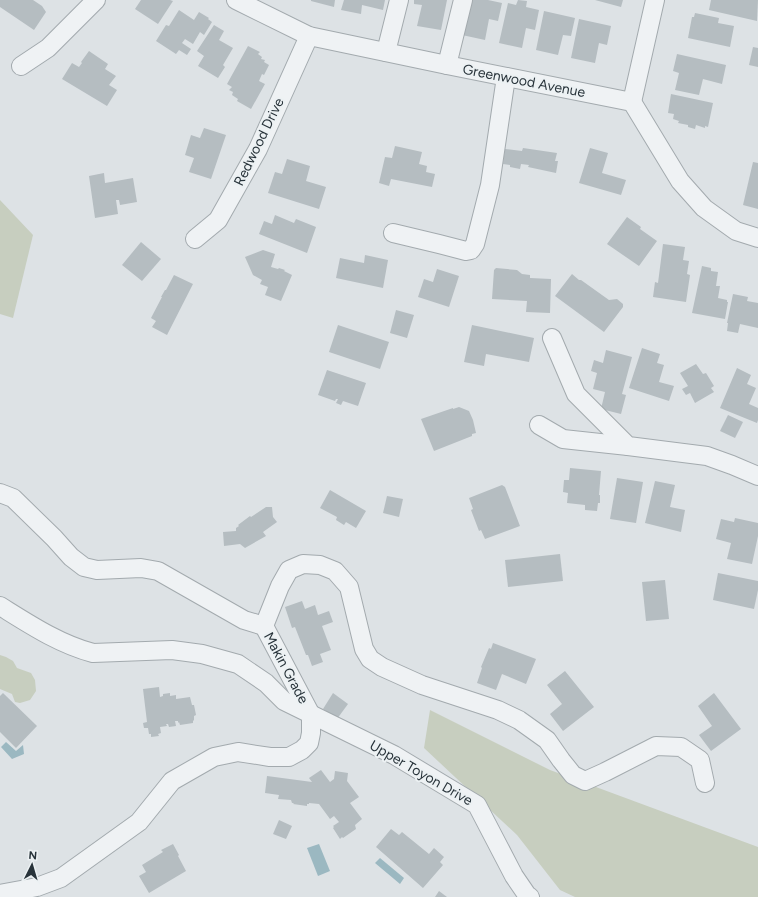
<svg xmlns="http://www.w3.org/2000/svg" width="758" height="897" font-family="Figtree,sans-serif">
<rect width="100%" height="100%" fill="#dde2e5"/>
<!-- green -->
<g fill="#c7cebf">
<polygon points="0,200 33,235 13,318 0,314"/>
<polygon points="0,655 6,657 13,661 17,668 31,673 35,680 36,691 30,700 20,703 15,702 12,694 0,689"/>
<polygon points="430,710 550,770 758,847 758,897 575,897 560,890 517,835 424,748"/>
</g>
<!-- water -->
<g fill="#9bb8c1">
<polygon points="6,742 16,751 23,745 24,754 12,759 1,747"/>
<polygon points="319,844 330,871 318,876 307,848"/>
<polygon points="380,858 404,878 400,884 375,863"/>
</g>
<!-- building -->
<g fill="#b5bdc1">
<polygon points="0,0 33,0 42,6 46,12 34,30 0,7"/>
<polygon points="141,0 170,0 173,1 158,24 135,9"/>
<polygon points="311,0 335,0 334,7 311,1"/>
<polygon points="344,0 385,0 383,10 362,5 361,14 341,10"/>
<polygon points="414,0 447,0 441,30 417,26 422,5 414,4"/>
<polygon points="469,0 488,0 502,3 498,21 489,19 485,40 462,35"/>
<polygon points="518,0 527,1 526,7 539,10 535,30 526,28 522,48 499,43 508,3 516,5"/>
<polygon points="595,0 623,0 621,7"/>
<polygon points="711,0 758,0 757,21 709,10"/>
<polygon points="179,10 194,20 199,12 209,18 208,19 212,22 204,35 200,32 193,44 185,39 182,43 191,49 187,55 179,50 176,54 156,41 166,25 169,26"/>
<polygon points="544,11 575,18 571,36 563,35 558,55 536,50"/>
<polygon points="695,13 719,18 718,23 734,26 730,47 688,38 692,17 694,17"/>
<polygon points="579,19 611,26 607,45 599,43 595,63 571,58"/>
<polygon points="214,25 224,31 219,40 233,48 223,65 225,67 218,78 198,66 204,56 197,51"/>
<polygon points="248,46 260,52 258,54 262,57 261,59 265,60 264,62 269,65 264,75 262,74 259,81 265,84 251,109 237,101 238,99 232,95 233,92 229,90 232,87 227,84"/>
<polygon points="753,47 758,48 758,67 749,65"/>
<polygon points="89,51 108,64 105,69 116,76 109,85 117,90 107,106 62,79 72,63 79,67 82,63 81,62"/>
<polygon points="677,54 726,65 722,84 703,79 699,95 675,90 679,73 673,71"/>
<polygon points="671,94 713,103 708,127 705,126 705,128 696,125 695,129 688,127 688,125 678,123 679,121 673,119 674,114 668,113"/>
<polygon points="204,128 226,135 211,179 189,172 194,158 185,155 191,135 200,138"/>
<polygon points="395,146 422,152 419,164 427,166 426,172 435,174 432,187 391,179 389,186 379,183 385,157 392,158"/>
<polygon points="523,148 557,153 555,161 558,161 556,173 528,167 529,165 521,164 520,169 510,167 510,165 503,164 505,149 522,151"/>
<polygon points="590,148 608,153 602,173 626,180 621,195 579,183"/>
<polygon points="287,159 310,166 306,181 326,187 319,209 268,193 275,172 282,174"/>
<polygon points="753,162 758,163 758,209 743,205"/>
<polygon points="104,173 105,183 133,178 137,202 120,205 119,200 116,200 118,214 95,218 89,176"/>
<polygon points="275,215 294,223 296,219 316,227 307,253 259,234 264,221 272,224"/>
<polygon points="627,217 641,227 640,229 657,241 639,266 607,244"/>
<polygon points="141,242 161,259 142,281 122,265"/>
<polygon points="663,244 685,247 683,260 689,261 687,274 690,275 686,302 653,297 655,282 658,283"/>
<polygon points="263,250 275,254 271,267 278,269 279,268 285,270 284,271 292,275 281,301 265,295 268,287 260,284 262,280 253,275 245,257"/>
<polygon points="365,255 388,260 383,288 336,278 340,258 364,263"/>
<polygon points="702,266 711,268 711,271 718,272 716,286 720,286 718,298 727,300 727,302 728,302 725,319 692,313"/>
<polygon points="496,268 517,270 522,274 530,275 530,278 551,279 550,313 526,312 527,301 492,299 494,270"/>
<polygon points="437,269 459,276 449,307 418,297 424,279 433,282"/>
<polygon points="572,274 579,280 581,280 609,300 617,299 623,304 623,307 604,332 555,296"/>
<polygon points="174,275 193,284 167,335 152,327 156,321 151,318 162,297 161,297 165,290 166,290"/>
<polygon points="733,294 748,297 747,301 758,303 758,328 740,324 738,333 727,331 728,323 727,323"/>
<polygon points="396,310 414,315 407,338 390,333"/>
<polygon points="338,325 389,342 380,369 329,352"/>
<polygon points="472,325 534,338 529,362 486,354 484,366 464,362"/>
<polygon points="642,348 660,354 657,363 664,365 659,382 674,386 669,401 629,388"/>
<polygon points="606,350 632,357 622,394 626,395 621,414 601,409 605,392 593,389 597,373 591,371 594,360 603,363"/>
<polygon points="696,364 703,374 706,373 714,386 711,388 714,392 695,403 690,393 686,395 682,389 688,386 680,373"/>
<polygon points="737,368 751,375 747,384 756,388 749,404 758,408 758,420 757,423 720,408"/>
<polygon points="327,370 366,383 358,406 343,401 341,405 336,403 338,399 336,399 335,401 318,395"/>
<polygon points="459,407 469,411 473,420 476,433 472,434 472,436 434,451 421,419 453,408 453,409"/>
<polygon points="728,415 743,422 735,438 720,431"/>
<polygon points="570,468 601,471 599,495 600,495 600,503 598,503 597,511 585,510 585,505 567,503 568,493 563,492 564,480 569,480"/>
<polygon points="617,478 643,482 636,523 610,519"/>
<polygon points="655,481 675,485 670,507 685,510 681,532 645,523"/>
<polygon points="502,485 505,487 520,526 485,539 481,530 479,531 471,510 473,509 469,498"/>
<polygon points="330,490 366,511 356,528 346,522 344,525 336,520 337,517 320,508"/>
<polygon points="387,496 403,499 399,517 383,513"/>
<polygon points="266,507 272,507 273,517 277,522 263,532 266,536 245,548 240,544 224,546 223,532 236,531 236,528 239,526 238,525 250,516 251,517"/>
<polygon points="735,518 758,523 758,536 752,564 727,559 731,543 716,539 721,519 734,522"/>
<polygon points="560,554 563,581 508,587 505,560"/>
<polygon points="718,573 758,581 758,590 754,609 713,600"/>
<polygon points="665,580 669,619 646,621 642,582"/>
<polygon points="302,601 305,609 315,605 318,615 329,611 333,622 322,626 331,650 320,654 323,662 312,666 308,655 306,655 295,627 292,628 285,607"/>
<polygon points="493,643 536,659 526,684 502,674 496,690 477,683 482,668 481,667 489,648 491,649"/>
<polygon points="565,671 594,707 563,731 550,714 562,704 547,685"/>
<polygon points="159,687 160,697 163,696 163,694 170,693 170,696 176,695 176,699 190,697 192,705 194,705 196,715 194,716 194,720 193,721 193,723 180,725 179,722 178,723 178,721 175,721 176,726 169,727 168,724 166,724 167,726 160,727 161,733 158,734 159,736 151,737 151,734 149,734 148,728 144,728 143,723 147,722 143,689"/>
<polygon points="3,693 37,726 16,748 0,732 0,696"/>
<polygon points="333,693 348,704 337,719 323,709"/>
<polygon points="714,693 741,729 711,751 699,735 712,726 698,706"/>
<polygon points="321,770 330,782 334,779 335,771 348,773 347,781 359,797 350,803 362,819 355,825 356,829 343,838 342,837 340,839 333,828 334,827 333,826 339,822 334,816 330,819 319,804 309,803 309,804 307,804 307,806 293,804 294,803 292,803 291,800 278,799 279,795 265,793 267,776 312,782 309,778"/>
<polygon points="279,820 292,826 286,839 273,834"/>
<polygon points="391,829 399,835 402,832 429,854 434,848 444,857 440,862 443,865 423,888 376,847"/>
<polygon points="173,844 179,855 178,856 186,871 149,893 139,876 146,872 142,865 163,852 161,850"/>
<polygon points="439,891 447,897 435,897"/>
</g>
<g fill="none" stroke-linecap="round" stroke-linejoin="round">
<defs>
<g id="minor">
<polyline points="236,0 309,36 447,65 632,102 680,181 704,208 736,231 758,238"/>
<polyline points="386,52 399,0"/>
<polyline points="447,65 463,0"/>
<polyline points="21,66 48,48 96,0"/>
<polyline points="632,102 655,0"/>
<polyline points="393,233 439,244 466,251 471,250 475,244 490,185 506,77"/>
<polyline points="195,239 218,220 258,149 309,36"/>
<polyline points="552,338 576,394 628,446 707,456 732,465 758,476"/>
<polyline points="539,425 563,439 628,446"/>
<polyline points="0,493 13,498 54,538 71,557 84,567 97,570 141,568 158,571 244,620 264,626"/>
<path d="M0,606C29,624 59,644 93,653L172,650L202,654L238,664L266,683L284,701L394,755L477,805L514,876L527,895L530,897"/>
<polyline points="0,894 37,887 61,878 139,822 172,781 214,757 238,752 270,757 289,757 302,750 309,743 311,733 311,715 264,626 280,586 289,570 303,564 320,565 335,571 349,587 364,649 370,659 382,667 422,685 498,710 519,720 547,740 561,760 573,775 585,781 605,772 656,746 681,747 700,760 705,783"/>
</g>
</defs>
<!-- minor casing -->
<use href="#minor" stroke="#a3aaae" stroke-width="20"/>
<!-- minor -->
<use href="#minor" stroke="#eff2f4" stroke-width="18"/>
</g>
<g text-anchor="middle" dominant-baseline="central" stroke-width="4" stroke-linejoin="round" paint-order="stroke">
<!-- street labels -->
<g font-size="14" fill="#28333a" stroke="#ecf1f3">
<text transform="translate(524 81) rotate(11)">Greenwood Avenue</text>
<text transform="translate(259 142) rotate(-64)">Redwood Drive</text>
<text transform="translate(286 668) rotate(62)">Makin Grade</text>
<text transform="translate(421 773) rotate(30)">Upper Toyon Drive</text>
</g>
</g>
<!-- north arrow -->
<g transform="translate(32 865) rotate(5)" stroke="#ecf1f3" stroke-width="3" paint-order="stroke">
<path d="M0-3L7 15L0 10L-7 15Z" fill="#28333a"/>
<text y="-6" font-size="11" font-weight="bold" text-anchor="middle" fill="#28333a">N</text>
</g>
</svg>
